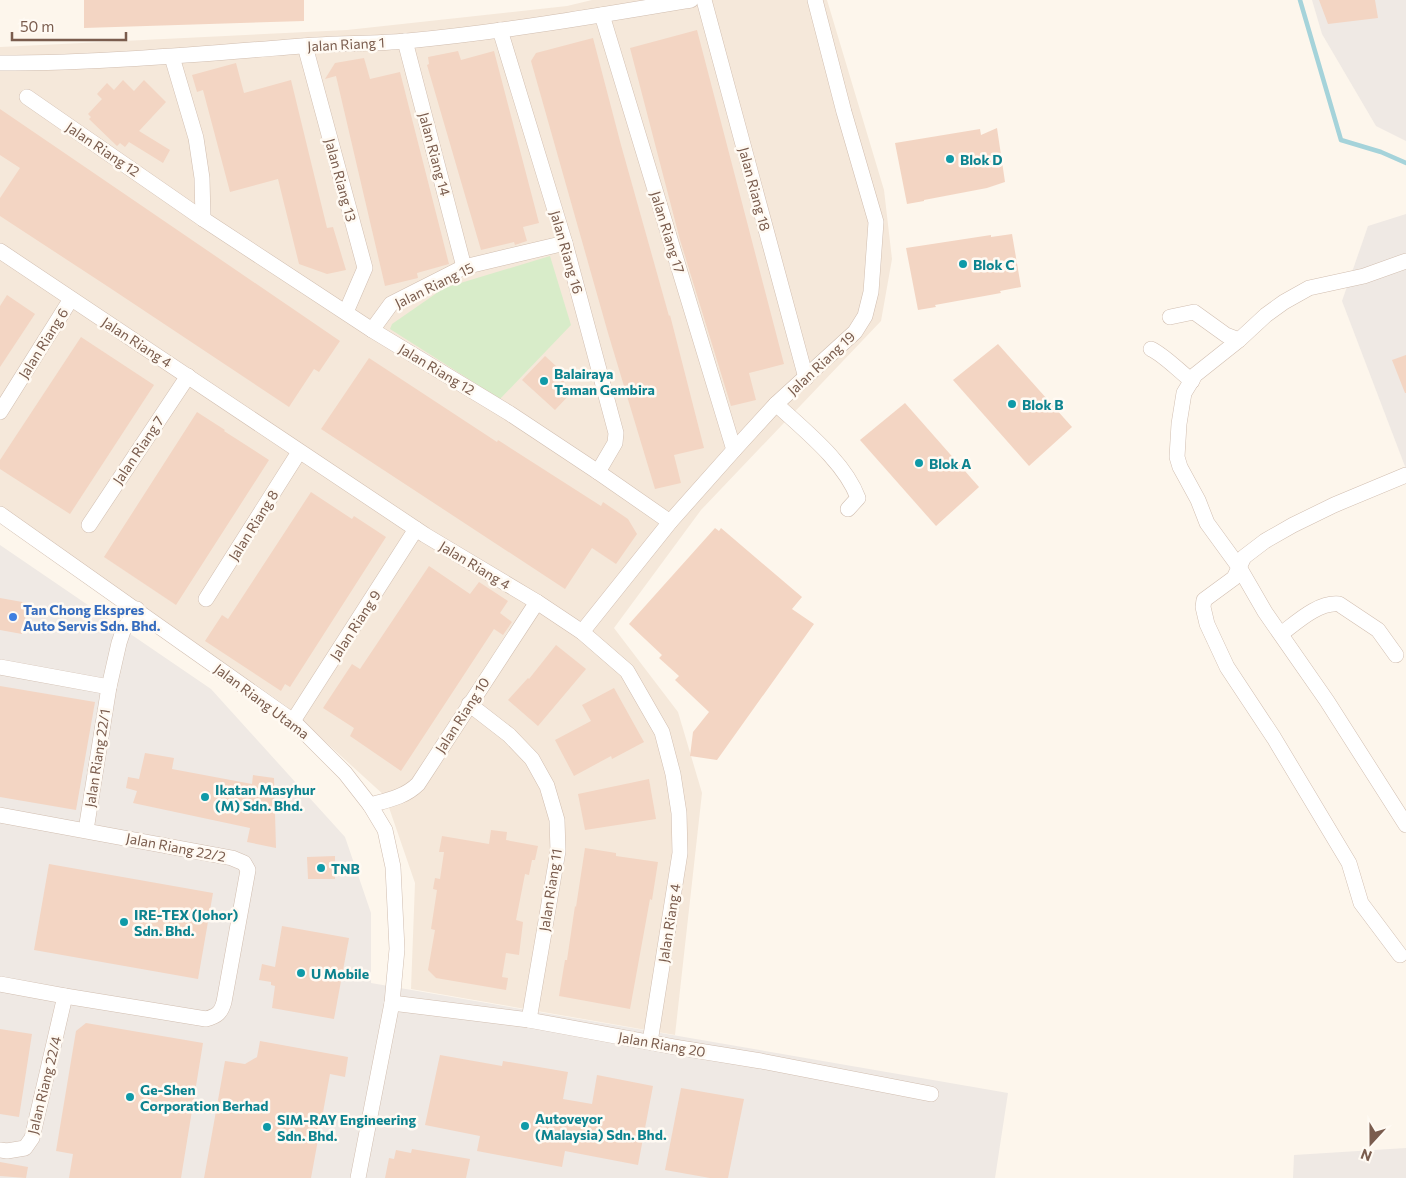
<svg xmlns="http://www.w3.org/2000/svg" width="1406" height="1178" font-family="Commissioner,sans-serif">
<rect width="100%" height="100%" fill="#fdf6ec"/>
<!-- residential -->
<polygon fill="#f5e8da" points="592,0 827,0 884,190 892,259 881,321 701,510 614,628 678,712 702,793 675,1035 411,989 415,883 385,796 286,706 0,506 0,47 347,30 567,6"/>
<!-- industrial -->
<g fill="#efe9e4">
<polygon points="1312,0 1406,0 1406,141 1376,126 1322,34"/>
<polygon points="1406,214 1406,469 1342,301 1368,226"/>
<polygon points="0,545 211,689 345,837 371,913 371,983 1008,1093 995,1178 0,1178"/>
<polygon points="1406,1148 1406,1178 1293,1178 1294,1155"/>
</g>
<!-- green -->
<polygon fill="#d8ecc9" points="550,256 571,325 500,399 390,329 392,324 444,288"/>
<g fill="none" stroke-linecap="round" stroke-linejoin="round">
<!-- stream -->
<polyline stroke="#a5d3da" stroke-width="4.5" points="1300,0 1341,140 1381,152 1406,163"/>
</g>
<!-- building -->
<g fill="#f3d5c3">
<polygon points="84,0 304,0 304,21 84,28"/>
<polygon points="1319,0 1375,0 1378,18 1328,24"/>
<polygon points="697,30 784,364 749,373 756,400 731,406 680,240 630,48"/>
<polygon points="593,38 621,145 669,316 670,315 704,448 674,455 681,483 655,489 608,333 531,61 536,53"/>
<polygon points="458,51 461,60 494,51 539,223 523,227 527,241 515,245 514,242 481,250 427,65 429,64 428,57"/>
<polygon points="364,58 370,79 400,72 449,264 417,273 418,278 385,286 336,76 325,79 335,63"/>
<polygon points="236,63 244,93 291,80 327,228 333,227 346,270 327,274 299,264 278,179 230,192 203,90 197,92 192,75"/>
<polygon points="123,80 134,91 144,80 166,102 139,131 170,150 163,163 129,142 125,147 120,143 117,146 89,119 91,117 88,114 102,99 97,94 107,83 114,90"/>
<polygon points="0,109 340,341 319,372 314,369 289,407 107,286 0,216 0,198 20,168 0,155"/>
<polygon points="997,128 1005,182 987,188 924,200 924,201 907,204 895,143 980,129 981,135"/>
<polygon points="1012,234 1021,287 1000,291 1001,293 935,305 936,307 918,310 906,248 991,235 991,237"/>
<polygon points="7,295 35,314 0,367 0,306"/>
<polygon points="81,337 154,385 70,514 0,469 0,460"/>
<polygon points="998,344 1072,427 1029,466 953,380"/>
<polygon points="1406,355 1406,393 1405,393 1392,360"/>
<polygon points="545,356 568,377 563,383 572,392 555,410 522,380"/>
<polygon points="369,358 497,442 498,440 601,506 603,502 628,519 637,534 616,564 592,548 565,589 321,429"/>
<polygon points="905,403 979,487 936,526 860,440"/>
<polygon points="197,412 225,430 224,431 269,460 176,605 104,557"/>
<polygon points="311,492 352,519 354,516 386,537 290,687 285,684 281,691 205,641 222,615 228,619"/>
<polygon points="715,528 719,531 721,528 802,597 792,609 814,624 717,760 690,756 693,732 709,712 675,680 679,676 659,658 662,655 629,624"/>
<polygon points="429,566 470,594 479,582 508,601 500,613 512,622 503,635 494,629 401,771 350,736 354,728 323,708 352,664 360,669"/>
<polygon points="0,598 28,603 22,634 0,630"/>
<polygon points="556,645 586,669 538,726 508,700 528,678 529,679"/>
<polygon points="0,686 95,702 76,810 0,797"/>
<polygon points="614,688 644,742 612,759 611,756 574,776 555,740 591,721 582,705"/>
<polygon points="145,753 174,758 172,769 252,784 253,775 274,778 276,848 247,842 250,828 133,803 137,791 126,788 128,777 139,779"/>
<polygon points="649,779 656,819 585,830 578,794"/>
<polygon points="491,830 507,832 506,840 538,846 535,860 532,860 529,875 525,874 516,920 523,922 519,955 506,953 502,977 508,978 506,990 436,978 428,970 435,930 431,929 437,890 433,889 435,878 440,879 444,852 439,852 442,836 489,844"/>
<polygon points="585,848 616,853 616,856 658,862 652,900 650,899 630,1009 559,996 565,960 567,960 575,906 576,907"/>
<polygon points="335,856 335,879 308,879 307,857"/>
<polygon points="49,864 213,893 198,979 34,950"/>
<polygon points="282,926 349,938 334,1019 272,1008 275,986 271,985 271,982 259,980 262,964 275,967"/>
<polygon points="86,1023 203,1043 181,1178 69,1178 73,1154 56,1151 76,1031"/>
<polygon points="0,1029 32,1034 19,1117 0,1114"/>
<polygon points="260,1041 348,1057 345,1077 330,1074 311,1178 204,1178 225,1061 245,1064 257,1057"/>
<polygon points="440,1055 502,1066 503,1061 568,1072 563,1099 592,1104 597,1075 653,1086 638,1165 565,1151 562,1167 477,1151 480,1136 425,1125"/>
<polygon points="681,1088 744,1099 728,1178 710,1178 665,1170"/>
<polygon points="412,1149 470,1159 466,1178 385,1178 389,1158 394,1159 396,1150 411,1153"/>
<polygon points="0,1162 28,1167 26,1178 0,1176"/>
</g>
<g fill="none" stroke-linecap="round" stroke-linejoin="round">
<defs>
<g id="street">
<polyline points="704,0 806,378"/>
<polyline points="602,15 734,450"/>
<polyline points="500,30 565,243 616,433 615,443 598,472"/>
<polyline points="405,41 464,267"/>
<polyline points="305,46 365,268 346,312"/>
<polyline points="172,57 196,138 202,178 203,219"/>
<path d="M0,63C101,63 201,54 301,46C336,43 372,44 407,41C502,32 596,16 691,0"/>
<polyline points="27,97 203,219 372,330 509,413 598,472 670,522"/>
<polyline points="0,251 425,535 537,602 582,632 627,671 662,732 673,774 679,813 680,853 650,1042"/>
<polyline points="1406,261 1364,276 1309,288 1284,302 1266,315 1239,340 1195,375 1184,393 1179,424 1177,457 1180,467 1198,500 1207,523 1239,567 1265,612 1327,701 1406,825"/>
<polyline points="1170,317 1194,312 1226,335 1239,340"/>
<polyline points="372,330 391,304 464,267 565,243"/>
<path d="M1151,349C1164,355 1179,371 1192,381"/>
<path d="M776,404C804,430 845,462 858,498L848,509"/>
<polyline points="0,412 71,299"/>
<polyline points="0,514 293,721 345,773 370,805 385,830 393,867 397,949 392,1003 358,1178"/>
<polyline points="89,525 188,376"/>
<polyline points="206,599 299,452"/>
<polyline points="582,632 670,522 734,450 776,404 855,332 865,316 871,292 876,222 844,112 815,0"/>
<path d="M1281,634C1297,622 1318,602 1339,604L1378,630L1396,655"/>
<polyline points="0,667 109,687"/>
<polyline points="469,704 509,735 532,759 547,786 557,820 558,851 529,1020"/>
<polyline points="293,721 416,529"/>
<path d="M370,805C388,800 405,797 418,784L537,602"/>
<path d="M0,815L232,858L244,863L248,870L224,1002C221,1013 217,1016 206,1019L65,996L0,984"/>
<polyline points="86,830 109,687 119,643 123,631 137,609"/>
<polyline points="1400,955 1361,903 1349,863 1274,738 1227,667 1207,624 1203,607 1204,600 1234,578 1244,557 1265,541 1293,525 1334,505 1406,475"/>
<polyline points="392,1003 529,1020 675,1047 761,1061 931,1094"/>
<polyline points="0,1150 7,1151 25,1148 32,1138 65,996"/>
</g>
</defs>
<!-- street casing -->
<use href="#street" stroke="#d1beb0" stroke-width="16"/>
<!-- street -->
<use href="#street" stroke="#fff" stroke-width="15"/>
</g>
<!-- markers -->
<g fill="#0f9aa8" stroke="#fffaf3" stroke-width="2">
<circle cx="950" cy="159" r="5"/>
<circle cx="963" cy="264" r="5"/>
<circle cx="544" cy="381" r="5"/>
<circle cx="1012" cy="404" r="5"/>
<circle cx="919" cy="463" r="5"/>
<circle cx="205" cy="797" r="5"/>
<circle cx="321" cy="868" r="5"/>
<circle cx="124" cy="922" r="5"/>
<circle cx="301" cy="973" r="5"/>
<circle cx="130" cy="1097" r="5"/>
<circle cx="525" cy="1126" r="5"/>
<circle cx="267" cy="1127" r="5"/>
</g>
<circle fill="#3f7fe0" stroke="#fffaf3" stroke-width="2" cx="13" cy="617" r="5"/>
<g text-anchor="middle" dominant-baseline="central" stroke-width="5" stroke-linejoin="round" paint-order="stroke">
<!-- street labels -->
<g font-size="14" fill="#7a5c4d" stroke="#fffaf3">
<text transform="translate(346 44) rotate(-3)">Jalan Riang 1</text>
<text transform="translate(103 149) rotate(34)">Jalan Riang 12</text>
<text transform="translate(435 154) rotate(75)">Jalan Riang 14</text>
<text transform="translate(341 180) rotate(75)">Jalan Riang 13</text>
<text transform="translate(755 189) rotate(75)">Jalan Riang 18</text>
<text transform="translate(668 232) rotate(73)">Jalan Riang 17</text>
<text transform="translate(567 252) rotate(74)">Jalan Riang 16</text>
<text transform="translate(434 285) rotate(-26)">Jalan Riang 15</text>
<text transform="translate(137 342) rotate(33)">Jalan Riang 4</text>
<text transform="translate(43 343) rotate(-58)">Jalan Riang 6</text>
<text transform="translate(821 363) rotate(-43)">Jalan Riang 19</text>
<text transform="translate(437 369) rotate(31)">Jalan Riang 12</text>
<text transform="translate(138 450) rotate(-56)">Jalan Riang 7</text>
<text transform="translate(253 525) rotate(-58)">Jalan Riang 8</text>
<text transform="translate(475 565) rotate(31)">Jalan Riang 4</text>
<text transform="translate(355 625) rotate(-57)">Jalan Riang 9</text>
<text transform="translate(262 701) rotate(37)">Jalan Riang Utama</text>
<text transform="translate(462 715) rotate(-57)">Jalan Riang 10</text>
<text transform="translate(97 758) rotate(-81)">Jalan Riang 22/1</text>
<text transform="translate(176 847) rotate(11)">Jalan Riang 22/2</text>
<text transform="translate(550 890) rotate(-81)">Jalan Riang 11</text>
<text transform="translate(669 923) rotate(-81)">Jalan Riang 4</text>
<text transform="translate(662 1044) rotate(10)">Jalan Riang 20</text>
<text transform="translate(44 1085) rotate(-76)">Jalan Riang 22/4</text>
</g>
<!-- culture labels -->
<g font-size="14" font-weight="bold" fill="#0d838f" stroke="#fffaf3" text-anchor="start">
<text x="960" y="159">Blok D</text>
<text x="973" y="264">Blok C</text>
<text x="554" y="373">Balairaya<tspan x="554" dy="16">Taman Gembira</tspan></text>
<text x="1022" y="404">Blok B</text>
<text x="929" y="463">Blok A</text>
<text x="215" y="789">Ikatan Masyhur<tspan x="215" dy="16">(M) Sdn. Bhd.</tspan></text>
<text x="331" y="868">TNB</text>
<text x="134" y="914">IRE-TEX (Johor)<tspan x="134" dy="16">Sdn. Bhd.</tspan></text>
<text x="311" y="973">U Mobile</text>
<text x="140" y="1089">Ge-Shen<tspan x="140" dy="16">Corporation Berhad</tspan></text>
<text x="535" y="1118">Autoveyor<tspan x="535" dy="16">(Malaysia) Sdn. Bhd.</tspan></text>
<text x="277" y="1119">SIM-RAY Engineering<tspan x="277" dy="16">Sdn. Bhd.</tspan></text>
</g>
<!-- shop labels -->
<g font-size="14" font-weight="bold" fill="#366cbe" stroke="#fffaf3" text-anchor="start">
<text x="23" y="609">Tan Chong Ekspres<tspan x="23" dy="16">Auto Servis Sdn. Bhd.</tspan></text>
</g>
</g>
<!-- north arrow -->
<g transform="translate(1371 1143) rotate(201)" stroke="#fffaf3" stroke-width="4" paint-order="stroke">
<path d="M0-4L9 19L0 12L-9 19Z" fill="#7a5c4d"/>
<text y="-8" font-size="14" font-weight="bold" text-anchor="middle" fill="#7a5c4d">N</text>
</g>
<!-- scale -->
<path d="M12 32v8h114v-8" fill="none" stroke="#7a5c4d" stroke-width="2.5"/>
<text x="20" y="32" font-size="15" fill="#7a5c4d" stroke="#fffaf3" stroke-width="4" paint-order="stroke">50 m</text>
</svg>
